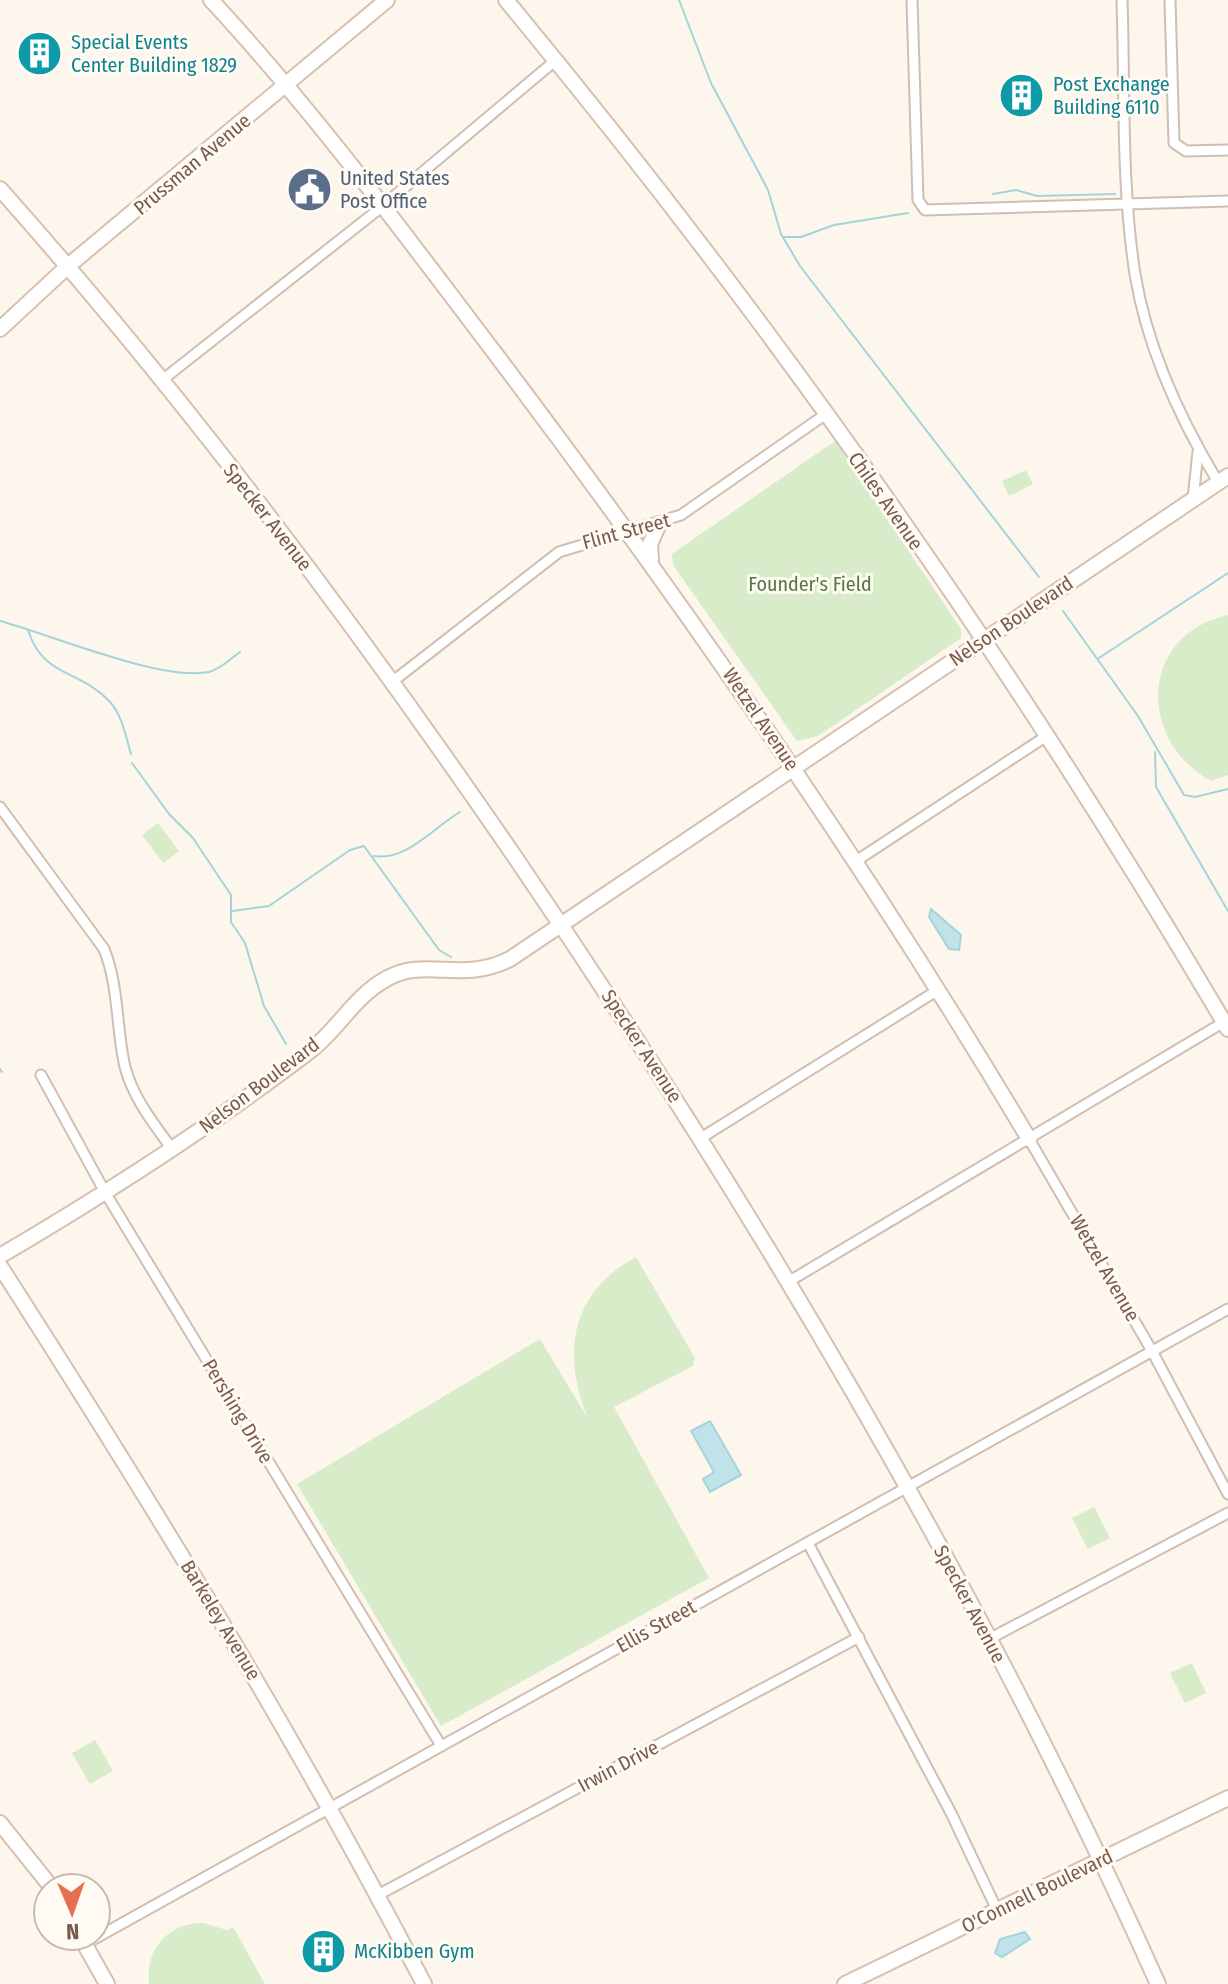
<svg xmlns="http://www.w3.org/2000/svg" width="1228" height="1984" font-family="'Fira Sans Condensed',sans-serif">
<rect width="100%" height="100%" fill="#fdf6ec"/>
<!-- green -->
<g fill="#d8ecc9">
<polygon points="835,441 961,629 961,638 818,736 797,741 673,565 672,554"/>
<polygon points="1026,470 1033,484 1009,496 1002,481"/>
<path d="M1228,615V775L1211,781C1136,740 1140,634 1228,615Z"/>
<polygon points="158,823 179,851 163,863 142,835"/>
<path d="M636,1257L695,1358L693,1366L614,1407L709,1578L441,1726L297,1484L540,1339L588,1419C562,1354 569,1294 636,1257Z"/>
<polygon points="1094,1507 1110,1538 1088,1549 1072,1518"/>
<polygon points="1192,1663 1206,1693 1185,1703 1170,1673"/>
<polygon points="95,1740 113,1771 90,1784 72,1753"/>
<path d="M203,1923L227,1930L233,1927L265,1984H149C145,1949 168,1923 203,1923Z"/>
</g>
<!-- water -->
<g fill="#bfe3e8" stroke="#a5d3da" stroke-width="2">
<polygon points="931,909 961,935 959,950 949,949 929,917"/>
<polygon points="710,1421 741,1475 710,1492 703,1479 714,1472 691,1431"/>
<polygon points="1025,1932 1030,1939 1002,1957 995,1953 1000,1939"/>
</g>
<g fill="none" stroke-linecap="round" stroke-linejoin="round">
<!-- stream -->
<g stroke="#a5d3da" stroke-width="2">
<polyline points="679,0 711,83 768,190 781,234 800,266 1039,577"/>
<polyline points="993,194 1016,190 1037,196 1115,194"/>
<polyline points="784,237 801,237 834,225 908,213"/>
<polyline points="1063,611 1138,716 1184,795 1195,797 1228,789"/>
<path d="M0,621C52,635 159,681 209,672C221,669 230,659 240,652"/>
<path d="M28,630C43,678 80,669 110,702C122,715 126,737 131,754"/>
<polyline points="1099,658 1228,573"/>
<polyline points="1155,752 1156,787 1228,911"/>
<polyline points="132,763 169,814 193,838 231,895 231,922 245,943 264,1006 286,1044"/>
<path d="M374,856C407,861 434,827 460,812"/>
<polyline points="233,911 269,906 350,850 364,846 439,950 451,957"/>
<polyline points="0,1069 2,1072"/>
</g>
<defs>
<g id="street">
<polyline points="912,0 918,200 925,210 1228,201"/>
<path d="M1122,0C1125,90 1121,184 1135,274C1147,348 1180,419 1218,482"/>
<polyline points="1170,0 1174,143 1186,151 1228,150"/>
<polyline points="161,381 374,213 556,60"/>
<polyline points="1193,499 1198,452"/>
<polyline points="392,682 559,552 681,515 826,414"/>
<path d="M0,807L104,949C119,986 116,1028 125,1067C133,1098 154,1124 172,1149"/>
<polyline points="856,861 1045,737"/>
<polyline points="41,1075 106,1194 440,1744"/>
<polyline points="701,1138 938,990"/>
<polyline points="1029,1139 1152,1351 1228,1494"/>
<polyline points="788,1282 1224,1022"/>
<polyline points="808,1543 951,1813 997,1910"/>
<polyline points="989,1639 1228,1513"/>
<polyline points="378,1895 859,1637"/>
<polyline points="85,1944 1228,1309"/>
</g>
<g id="secondary">
<path d="M211,0C313,110 403,232 494,352C686,606 866,865 1029,1139"/>
<path d="M506,0C773,322 1016,668 1228,1029"/>
<path d="M0,189C188,400 359,629 519,863C761,1218 982,1591 1158,1984"/>
<polyline points="0,329 68,266 387,0"/>
<polyline points="651,560 650,544 659,524"/>
<path d="M0,1256C107,1193 212,1126 311,1050C338,1029 355,996 386,979C426,956 461,984 510,959L1228,476"/>
<path d="M0,1266C150,1500 296,1737 424,1984"/>
<polyline points="0,1823 52,1888"/>
<polyline points="80,1936 107,1984"/>
<polyline points="845,1984 1228,1798"/>
</g>
</defs>
<!-- street casing -->
<use href="#street" stroke="#d1beb0" stroke-width="13"/>
<!-- secondary casing -->
<use href="#secondary" stroke="#d6c0b0" stroke-width="18"/>
<!-- street -->
<use href="#street" stroke="#fff" stroke-width="9"/>
<!-- secondary -->
<use href="#secondary" stroke="#fff" stroke-width="14"/>
</g>
<!-- icons -->
<defs>
<symbol id="building-disc" viewBox="-11 -11 22 22"><circle r="9.5" fill="#0f9aa8" stroke="#fffaf3"/><path d="M-4-6H4V6H1V3H-1V6H-4ZM-2.5-4.3h1.7v1.8h-1.7ZM.8-4.3h1.7v1.8H.8ZM-2.5-1h1.7V.8h-1.7ZM.8-1h1.7V.8H.8Z" fill="#fff"/></symbol>
<symbol id="civic-disc" viewBox="-11 -11 22 22"><circle r="9.5" fill="#5c6f8a" stroke="#fffaf3"/><path d="M-.6-6.5H3V-4.5H.6V-3L4-1V1h2V6H-6V1h2V-1L-.6-3ZM-1.2 2.5V6h2.4V2.5Z" fill="#fff"/></symbol>
</defs>
<g fill-rule="evenodd">
<use href="#building-disc" x="14" y="28" width="51" height="51"/>
<use href="#building-disc" x="996" y="70" width="51" height="51"/>
<use href="#civic-disc" x="284" y="164" width="51" height="51"/>
<use href="#building-disc" x="298" y="1926" width="51" height="51"/>
</g>
<g text-anchor="middle" dominant-baseline="central" stroke-width="6" stroke-linejoin="round" paint-order="stroke">
<!-- culture labels -->
<g font-size="20" fill="#0d838f" stroke="#fffaf3" text-anchor="start">
<text x="71" y="42">Special Events<tspan x="71" dy="23">Center Building 1829</tspan></text>
<text x="1053" y="84">Post Exchange<tspan x="1053" dy="23">Building 6110</tspan></text>
<text x="354" y="1951">McKibben Gym</text>
</g>
<!-- street labels -->
<g font-size="20" fill="#7a5c4d" stroke="#fffaf3">
<text transform="translate(192 164) rotate(-40)">Prussman Avenue</text>
<text transform="translate(886 501) rotate(55)">Chiles Avenue</text>
<text transform="translate(268 517) rotate(52)">Specker Avenue</text>
<text transform="translate(626 531) rotate(-15)">Flint Street</text>
<text transform="translate(1011 621) rotate(-34)">Nelson Boulevard</text>
<text transform="translate(761 719) rotate(56)">Wetzel Avenue</text>
<text transform="translate(642 1046) rotate(57)">Specker Avenue</text>
<text transform="translate(259 1085) rotate(-37)">Nelson Boulevard</text>
<text transform="translate(1105 1268) rotate(60)">Wetzel Avenue</text>
<text transform="translate(238 1411) rotate(59)">Pershing Drive</text>
<text transform="translate(970 1604) rotate(62)">Specker Avenue</text>
<text transform="translate(221 1620) rotate(59)">Barkeley Avenue</text>
<text transform="translate(656 1626) rotate(-29)">Ellis Street</text>
<text transform="translate(618 1766) rotate(-28)">Irwin Drive</text>
<text transform="translate(1037 1891) rotate(-26)">O'Connell Boulevard</text>
</g>
<!-- service labels -->
<g font-size="20" fill="#4e5e75" stroke="#fffaf3" text-anchor="start">
<text x="340" y="178">United States<tspan x="340" dy="23">Post Office</tspan></text>
</g>
<!-- park labels -->
<g font-size="20" fill="#537a41" stroke="#fffaf3">
<text x="810" y="584">Founder's Field</text>
</g>
</g>
<!-- north arrow -->
<g transform="translate(72 1912) rotate(178)"><circle r="38" fill="#fffaf3" stroke="#cabbb1" stroke-width="2"/>
<path d="M0-6L14 30L0 20L-14 30Z" fill="#e76f51"/>
<text y="-12" font-size="22" font-weight="bold" text-anchor="middle" fill="#7a5c4d">N</text>
</g>
</svg>
